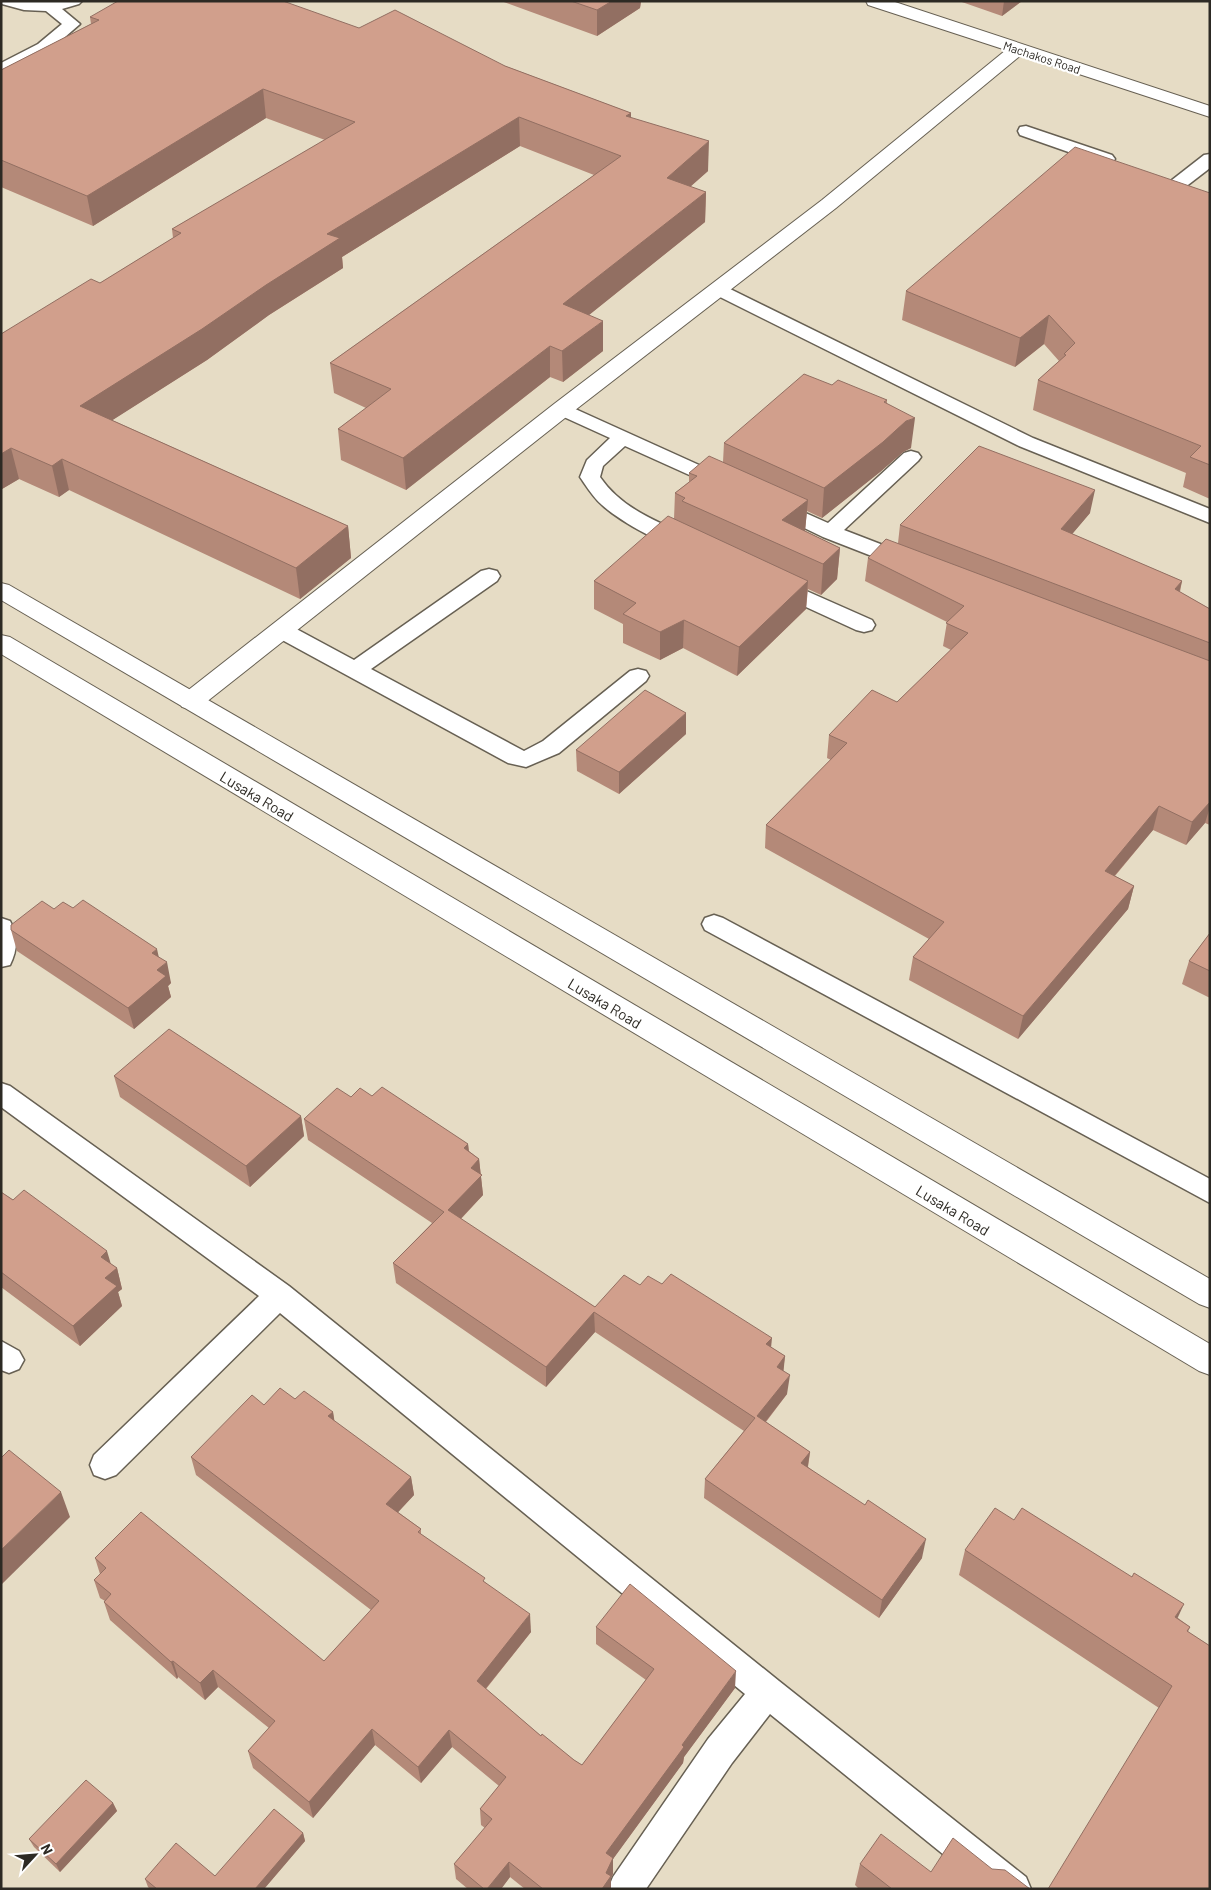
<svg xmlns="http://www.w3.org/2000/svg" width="1211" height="1890" font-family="Barlow,sans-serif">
<rect width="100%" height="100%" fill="#eee6d7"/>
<!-- built -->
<rect fill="#e6dcc5" x="1" y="1" width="1209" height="1888"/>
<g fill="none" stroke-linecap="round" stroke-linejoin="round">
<defs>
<g id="service">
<polygon points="1,1 82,1 79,4 62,9 80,24 50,50 1,75 1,63 38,44 62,24 46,11 24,10 2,4"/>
<polygon points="1026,126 1112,155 1115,159 1112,163 1100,163 1020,135 1018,131 1020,127"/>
<polygon points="1210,154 1210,168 1184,188 1172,188 1169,184 1172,180 1204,155"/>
<polygon points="718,283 1033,438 1210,509 1210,523 1019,446 712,293 709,289 712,285"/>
<path d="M562,403L730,479L733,483L730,487L723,489L716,487L625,446L603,466L600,477C622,509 658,522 691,537L694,542L691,547C671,552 617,519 602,505C593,497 587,487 580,477L587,460L610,438L555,413L552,409L555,405Z"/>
<polygon points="911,451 918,453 921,457 918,461 844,530 914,557 918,562 914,567 907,569 900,567 823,537 769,511 766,507 769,503 776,501 783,503 828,523 904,453"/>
<polygon points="489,569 497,571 500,576 497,581 371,669 524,751 543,741 630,671 638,669 646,671 649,676 646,681 559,753 526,767 508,763 273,635 270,630 273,625 281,623 289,625 354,660 481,571"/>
<polygon points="777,578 872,620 875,625 872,630 864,632 856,630 769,590 766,585 769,580"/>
<polygon points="714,915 723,918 1210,1179 1210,1203 705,930 702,924 705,918"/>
<path d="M1,918L10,921C18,935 18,949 10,965L1,967Z"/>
<polygon points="1,1083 10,1086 289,1286 779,1681 1026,1877 1031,1889 986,1889 770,1714 732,1763 646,1889 608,1889 613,1877 708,1739 745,1694 280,1313 116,1475 105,1479 94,1475 90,1465 94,1455 259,1296 1,1107"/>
<polygon points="1,1341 19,1351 24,1360 19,1369 9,1373 1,1370"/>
</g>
<polygon id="minor" points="866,1 892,1 1210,106 1210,117 1021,55 836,208 570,414 200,707 191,709 182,707 179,701 182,695 554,404 822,200 1006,50 868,5"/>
<g id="secondary">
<polygon points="1,583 9,585 1210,1279 1210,1308 1199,1304 1,600"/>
<polygon points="1,635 10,637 1210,1344 1210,1375 1199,1371 1,654"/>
</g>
</defs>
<!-- service casing -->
<use href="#service" stroke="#676053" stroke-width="3"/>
<!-- minor casing -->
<use href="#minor" stroke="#676053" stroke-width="2"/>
<!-- secondary casing -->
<use href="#secondary" stroke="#676053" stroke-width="2"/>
<!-- service -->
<use href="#service" fill="#fff" fill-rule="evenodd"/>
<!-- minor -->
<use href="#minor" fill="#fff" fill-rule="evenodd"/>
<!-- secondary -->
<use href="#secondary" fill="#fff" fill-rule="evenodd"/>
</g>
<!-- wall -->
<g fill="#b48978">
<polygon points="501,1 641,1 640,8 597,36"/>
<polygon points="959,1 1022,1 1002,16"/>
<polygon points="90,17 359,28 505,66 631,113 631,118 708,171 690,187 706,192 705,222 589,315 603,351 563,382 550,377 406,490 341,460 338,429 366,408 334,393 330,363 594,175 520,146 342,257 343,268 269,315 207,360 112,420 348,526 351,558 300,599 69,490 59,497 19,479 2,489 1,489 1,334 100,283 173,238 172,229 325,140 266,118 93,226 1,187 1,70 91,24"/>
<polygon points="1210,193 1210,499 1183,487 1186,473 1033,410 1038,380 1059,361 1044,344 1015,367 902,320 906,291"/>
<polygon points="832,385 887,400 887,404 911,448 903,452 880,472 822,518 807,511 805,531 840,548 837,579 821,595 808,589 806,609 737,676 683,648 660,660 623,643 623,624 594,609 594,581 674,519 675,493 689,482 689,473 723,462 724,443"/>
<polygon points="1090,513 1072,534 1182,581 1180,592 1210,609 1210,825 1205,823 1186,845 1153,830 1115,876 1134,886 1128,909 1018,1039 909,980 913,957 929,939 765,848 766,825 831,760 827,758 829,735 897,702 951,650 943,646 947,622 865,581 868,558 898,543 900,525"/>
<polygon points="686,734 619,794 577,771 576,750"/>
<polygon points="73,908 159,957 171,983 168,986 171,997 134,1029 17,951 11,930 54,909"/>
<polygon points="1210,933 1210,998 1182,984 1189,961"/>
<polygon points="114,1076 301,1116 304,1136 250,1187 120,1097"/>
<polygon points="372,1096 468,1144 469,1151 479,1159 483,1195 461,1219 595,1307 640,1285 771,1347 785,1356 783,1371 787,1394 766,1422 810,1452 808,1467 922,1558 879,1618 704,1498 705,1479 744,1431 595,1332 546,1387 396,1283 393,1263 432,1223 308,1140 304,1119 351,1097"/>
<polygon points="1,1192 117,1268 122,1289 118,1292 122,1306 80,1346 1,1287"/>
<polygon points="295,1399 333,1412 334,1421 411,1477 414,1495 398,1512 421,1529 421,1534 486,1583 531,1632 486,1689 541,1736 574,1760 582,1765 646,1680 596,1644 596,1627 735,1688 684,1757 683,1763 613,1859 613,1874 611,1878 611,1889 525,1889 510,1877 501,1889 468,1889 456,1879 454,1864 485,1828 481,1825 480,1809 499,1786 452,1747 421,1783 375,1745 313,1818 253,1768 248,1751 269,1728 218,1687 205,1700 178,1677 177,1679 110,1620 104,1602 105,1601 100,1598 94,1580 100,1574 95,1558 324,1661 371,1610 196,1475 191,1457 264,1405"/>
<polygon points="1014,1520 1178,1618 1190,1627 1188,1632 1210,1646 1159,1708 959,1575 965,1550"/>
<polygon points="113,1803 117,1811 60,1872 34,1847 29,1839"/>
<polygon points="303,1833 305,1841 264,1889 150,1889 148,1887 145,1879 215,1876"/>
<polygon points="860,1864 931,1872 992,1869 1030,1889 859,1889 855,1885"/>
</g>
<!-- shaded-wall -->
<g fill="#926f62">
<polygon points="612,1 641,1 640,8 597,36 597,10"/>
<polygon points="1004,1 1022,1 1002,16"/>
<polygon points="263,89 266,118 93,226 87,196"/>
<polygon points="631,113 631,142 626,116"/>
<polygon points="519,117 520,146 342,257 343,268 269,315 207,360 86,437 80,406 327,234"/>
<polygon points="709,141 708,171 666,208 667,178"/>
<polygon points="706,192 705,222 564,335 563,304"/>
<polygon points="1049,315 1044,344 1015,367 1020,338"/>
<polygon points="603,321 603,351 563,382 562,351"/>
<polygon points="550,346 550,377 406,490 403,458"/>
<polygon points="915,418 911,448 903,452 880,472 822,518 824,488 906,421"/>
<polygon points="11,448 19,479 2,489 1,486 1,454"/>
<polygon points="62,459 69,490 59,497 52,466"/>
<polygon points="1095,490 1090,513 1057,552 1061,529"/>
<polygon points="808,500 805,531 785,547 782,520"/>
<polygon points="348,526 351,558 300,599 296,568"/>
<polygon points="840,548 837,579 821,595 823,564"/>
<polygon points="808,581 806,609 737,676 739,647"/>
<polygon points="1182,581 1176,605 1175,589"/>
<polygon points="684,620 683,648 660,660 660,632"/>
<polygon points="686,713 686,734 619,794 619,772"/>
<polygon points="1210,802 1210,807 1205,823 1186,845 1192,822"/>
<polygon points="1159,806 1153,830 1099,894 1105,871"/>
<polygon points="1134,886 1128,909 1018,1039 1023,1016"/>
<polygon points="157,949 161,967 167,962 171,983 168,986 171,997 134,1029 128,1008 152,953"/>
<polygon points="301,1116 304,1136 250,1187 246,1166"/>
<polygon points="468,1144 470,1164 464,1148"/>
<polygon points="479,1159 483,1195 449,1231 448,1210 471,1168"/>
<polygon points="107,1251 113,1271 117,1268 122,1289 118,1292 122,1306 80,1346 73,1326 101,1257"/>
<polygon points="594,1312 595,1332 546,1387 546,1367"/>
<polygon points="772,1338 770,1358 766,1344"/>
<polygon points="785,1356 783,1376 777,1367"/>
<polygon points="790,1375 787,1394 755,1435 757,1416"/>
<polygon points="333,1412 336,1430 328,1416"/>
<polygon points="810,1452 807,1471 801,1463"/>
<polygon points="411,1477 414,1495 389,1522 386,1504"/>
<polygon points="61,1492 70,1517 1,1585 1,1550"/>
<polygon points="926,1539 922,1558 879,1618 882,1600"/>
<polygon points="1184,1604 1173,1628 1175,1617"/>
<polygon points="530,1614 531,1632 478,1698 477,1681"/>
<polygon points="173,1661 178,1677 177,1679 171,1662"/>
<polygon points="213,1670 218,1687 205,1700 200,1683"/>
<polygon points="736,1671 735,1688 684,1757 683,1763 613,1859 613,1874 611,1878 611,1889 602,1889 606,1853 682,1745"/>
<polygon points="372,1729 375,1745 313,1818 309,1802"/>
<polygon points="449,1730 452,1747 421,1783 418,1767"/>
<polygon points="113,1803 117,1811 60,1872 56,1864"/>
<polygon points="303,1833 305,1841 264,1889 255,1889"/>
<polygon points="509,1862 510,1877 501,1889 487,1889"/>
</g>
<!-- building -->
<g fill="#d19f8c" stroke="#926f62">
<polygon points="118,1 283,1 359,28 395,10 505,66 631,113 626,116 709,141 667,178 706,192 563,304 603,321 562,351 550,346 403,458 338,429 391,389 330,363 621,156 519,117 327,234 340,238 266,285 202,329 80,406 348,526 296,568 62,459 52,466 11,448 1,454 1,334 91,279 100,283 181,233 172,229 355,122 263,89 87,196 1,160 1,70 99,20 90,17"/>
<polygon points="571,1 612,1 597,10"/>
<polygon points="1075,147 1210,193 1210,465 1190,457 1201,446 1038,380 1066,355 1064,354 1075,343 1049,315 1020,338 906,291"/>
<polygon points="804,374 832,385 838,380 887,400 884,402 915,418 906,421 883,442 824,488 724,443"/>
<polygon points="979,446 1095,490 1061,529 1182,581 1175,589 1210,609 1210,643 900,525"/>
<polygon points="709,456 808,500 782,520 840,548 823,564 682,501 685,498 675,493 697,476 689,473"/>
<polygon points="668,516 808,581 739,647 684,620 660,632 623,614 636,603 594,581"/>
<polygon points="886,539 1210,661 1210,802 1192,822 1159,806 1105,871 1134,886 1023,1016 913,957 944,922 766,825 847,743 829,735 872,690 897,702 968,633 946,623 964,606 868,558"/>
<polygon points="645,690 686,713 619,772 576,750"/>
<polygon points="83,900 157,949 152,953 167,962 157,970 166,976 128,1008 11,930 11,925 42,901 54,909 63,902 73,908"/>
<polygon points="1210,933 1210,971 1189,961"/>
<polygon points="169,1029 301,1116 246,1166 114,1076"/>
<polygon points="382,1087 468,1144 464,1148 479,1159 471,1168 482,1175 448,1210 595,1307 624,1275 640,1285 648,1276 662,1284 671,1274 772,1338 766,1344 785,1356 777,1367 790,1375 757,1416 810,1452 801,1463 865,1505 868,1500 926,1539 882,1600 705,1479 755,1418 594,1312 546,1367 393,1263 444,1212 304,1119 337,1088 351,1097 360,1088 372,1096"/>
<polygon points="24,1190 107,1251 101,1257 117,1268 105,1278 117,1286 73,1326 1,1272 1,1192 13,1200"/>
<polygon points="280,1388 295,1399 304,1391 333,1412 328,1416 411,1477 386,1504 421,1529 418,1532 485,1578 483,1581 530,1614 477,1681 541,1736 542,1734 574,1760 582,1765 654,1669 596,1627 630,1584 736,1671 682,1745 684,1747 606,1853 613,1858 606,1873 611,1876 602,1889 543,1889 509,1862 487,1889 484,1889 454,1864 492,1819 480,1809 506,1777 449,1730 418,1767 372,1729 309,1802 248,1751 275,1721 213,1670 200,1683 173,1661 171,1662 104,1602 111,1594 94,1580 106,1568 95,1558 141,1512 324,1661 379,1601 191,1457 252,1395 264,1405"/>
<polygon points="9,1450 61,1492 1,1550 1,1458"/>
<polygon points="995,1508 1014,1520 1022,1508 1132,1577 1134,1573 1184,1604 1175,1617 1190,1627 1187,1631 1210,1646 1210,1889 1048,1889 1172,1686 965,1550"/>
<polygon points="86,1780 113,1803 56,1864 29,1839"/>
<polygon points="274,1809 303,1833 255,1889 157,1889 145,1879 176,1843 215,1876"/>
<polygon points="881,1834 931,1872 953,1838 992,1869 1005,1870 1030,1889 892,1889 860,1864"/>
</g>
<g text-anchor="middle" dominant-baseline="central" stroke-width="4.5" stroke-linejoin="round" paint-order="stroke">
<!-- far-street labels -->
<g font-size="12" fill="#2d2a24" stroke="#fff">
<text transform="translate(1042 57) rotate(18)">Machakos Road</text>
</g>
<!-- street labels -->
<g font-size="15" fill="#2d2a24" stroke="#fff">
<text transform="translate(257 796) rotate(31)">Lusaka Road</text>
<text transform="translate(605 1003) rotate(31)">Lusaka Road</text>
<text transform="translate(953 1210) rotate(31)">Lusaka Road</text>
</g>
</g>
<!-- border -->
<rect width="1211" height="1890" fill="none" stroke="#2d2a24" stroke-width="5"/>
<!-- north arrow -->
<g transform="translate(35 1855) rotate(64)" stroke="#ffffff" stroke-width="4" paint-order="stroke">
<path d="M0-4L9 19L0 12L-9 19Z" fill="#2d2a24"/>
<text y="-8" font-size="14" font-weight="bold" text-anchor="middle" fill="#2d2a24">N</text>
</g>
</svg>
